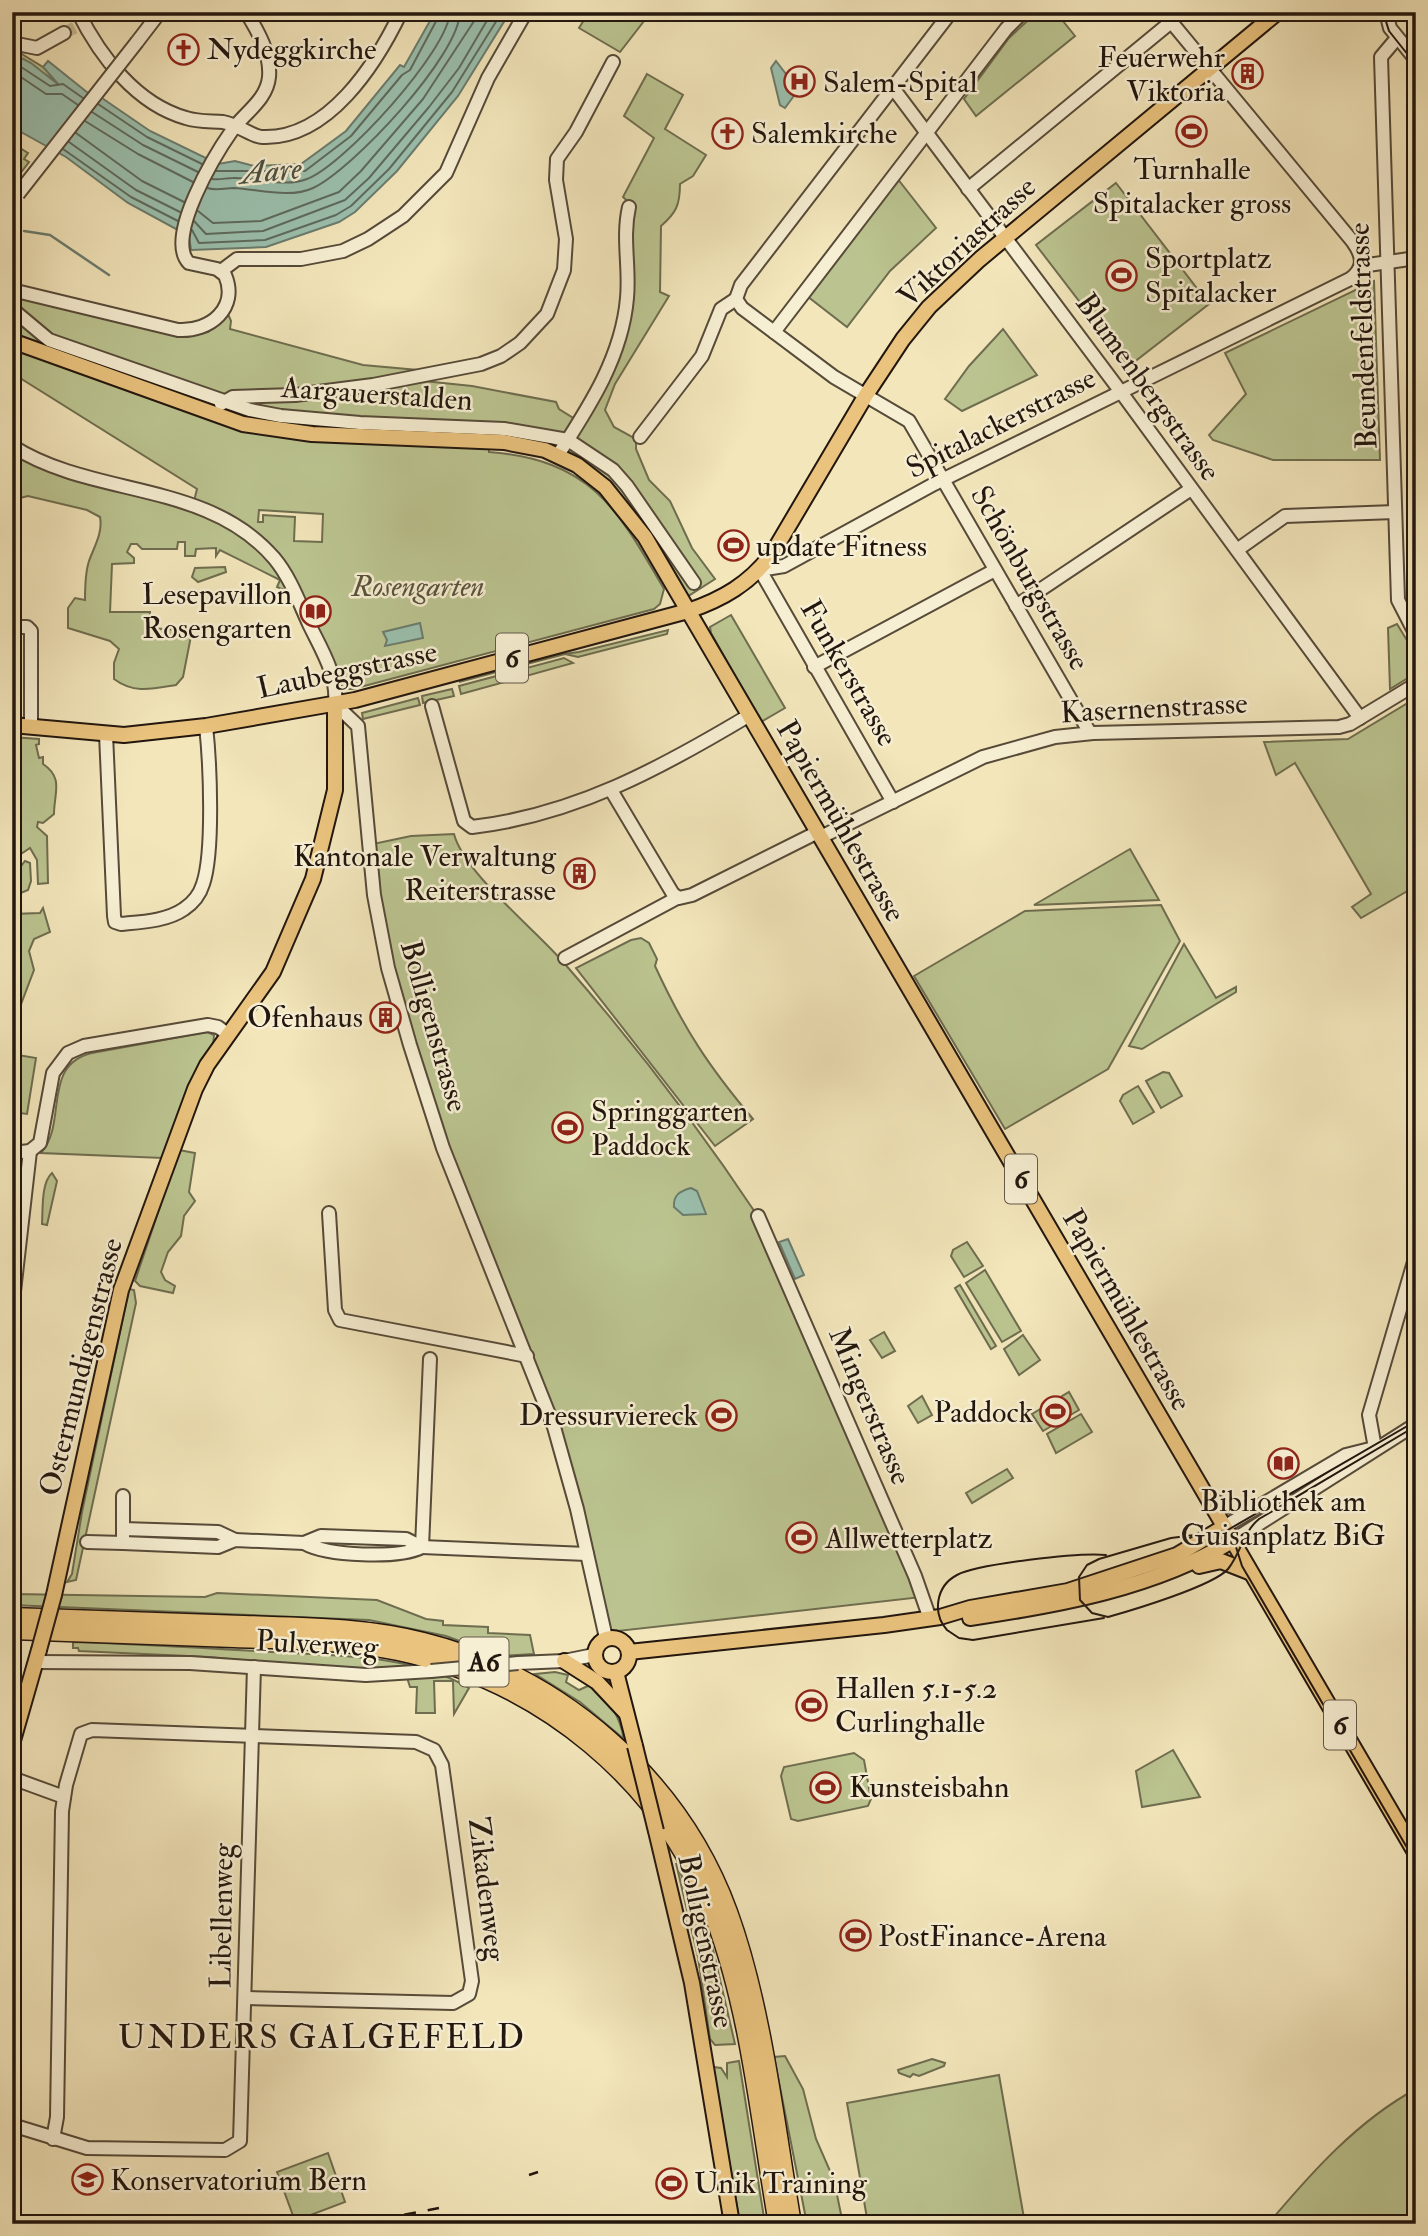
<svg xmlns="http://www.w3.org/2000/svg" width="1428" height="2236" font-family="'IM FELL Double Pica',serif">
<rect width="100%" height="100%" fill="#f3e6bb"/>
<filter id="stains"><feTurbulence type="fractalNoise" baseFrequency=".00286" numOctaves="4"/><feColorMatrix values="0 0 0 0 .2 0 0 0 0 .09 0 0 0 0 .02 0 0 0 .5 -.17"/></filter>
<radialGradient id="worn" r=".72"><stop offset=".6" stop-color="#630" stop-opacity="0"/><stop offset="1" stop-color="#630" stop-opacity=".3"/></radialGradient>
<!-- green -->
<g fill="#bbc490" stroke="#6e6d4f" stroke-width="2" fill-rule="evenodd">
<polygon points="589,12 651,12 620,52 579,28"/>
<polygon points="1037,12 1064,13 1063,21 1075,36 976,116 964,99 1009,38"/>
<polygon points="12,48 43,67 60,84 12,53"/>
<path d="M647,74L683,95L665,129L706,155L693,176L680,184C680,205 676,213 661,226L660,292L669,296L615,384L605,410L614,427L636,439V449L649,480L670,501L692,548L715,579L682,600L654,551L577,465L489,441V452C591,460 617,508 664,589L660,604L654,609L353,689H342L286,570L194,501L197,489L12,373V295L180,337L208,332L228,314L231,321L230,329L363,365L418,370L424,381L472,386L556,402L559,409L583,424L617,357L633,206L623,197L654,138L624,116ZM259,510L323,514L322,542L294,541L295,517L263,515V522H258Z"/>
<polygon points="12,143 28,153 24,159 29,162 12,184"/>
<polygon points="897,178 936,228 890,271 847,327 807,296"/>
<polygon points="1116,183 1209,304 1129,366 1036,245"/>
<polygon points="1374,281 1380,460 1273,460 1213,440 1209,435 1246,394 1225,353"/>
<polygon points="1003,329 1037,375 962,411 945,399 969,366"/>
<path d="M12,450L56,474L150,495L214,519L262,550L291,593L277,587L280,580L220,550L216,556V548L196,549L195,556H185V542H178L177,549H142L137,544H131L127,552L134,558V563L112,564L110,612H150V628L192,631L183,677L176,685C152,689 134,694 114,679V663L119,649L110,641L68,628V608L75,598L85,600C85,587 85,573 89,561C94,547 103,533 100,517L87,510L28,496L12,500Z"/>
<polygon points="225,567 226,572 198,582 192,577 195,568"/>
<polygon points="731,615 785,708 761,722 711,633 710,627"/>
<polygon points="1397,624 1416,655 1416,673 1390,689 1388,628"/>
<polygon points="668,630 667,634 578,657 565,654 459,682 549,656 579,652"/>
<polygon points="564,658 573,663 461,694 459,686"/>
<polygon points="452,689 454,696 423,703 422,696"/>
<polygon points="418,698 420,705 363,719 362,713"/>
<polygon points="1416,698 1416,886 1361,918 1352,907 1371,894 1295,763 1276,775 1264,742 1348,739"/>
<path d="M12,737L39,739V744L36,745L39,758L43,757V764C64,778 54,793 54,814L43,823L38,822L37,827L47,836L48,883L38,884L37,860L30,848L12,860V788L18,780L12,765Z"/>
<path d="M454,834C464,873 537,931 564,963C634,1043 700,1129 759,1218L922,1597L609,1632L583,1508L559,1426L447,1148L396,981L379,895L373,844L411,836Z"/>
<polygon points="1130,849 1159,900 1034,905"/>
<polygon points="25,861 30,863 31,881 28,890 21,893 14,889 12,878"/>
<polygon points="1161,905 1180,941 1108,1069 1005,1129 914,976 1025,911"/>
<polygon points="43,908 50,932 34,939 29,951 34,970 12,1028 12,914 40,913"/>
<path d="M641,938L649,943L657,959L655,966C684,1029 709,1067 753,1119L715,1146L576,968L631,940Z"/>
<polygon points="1184,944 1216,998 1236,987 1236,992 1142,1049 1129,1046"/>
<path d="M207,1032L214,1035L213,1047L163,1158L41,1153C68,1123 41,1065 92,1053Z"/>
<polygon points="12,1054 36,1058 27,1114 12,1112"/>
<polygon points="1163,1072 1169,1073 1182,1096 1161,1108 1146,1081"/>
<polygon points="1138,1086 1154,1112 1133,1124 1120,1101 1123,1095"/>
<polygon points="179,1150 195,1153 189,1192 195,1201 184,1216 181,1236 168,1252 161,1272 165,1280 175,1286 173,1293 140,1286 135,1281"/>
<path d="M52,1173L57,1181L47,1225L42,1224C43,1209 41,1183 52,1173Z"/>
<polygon points="967,1242 983,1266 964,1277 951,1256 953,1250"/>
<polygon points="985,1270 1021,1331 1002,1342 966,1283"/>
<polygon points="960,1285 996,1346 991,1349 955,1288"/>
<polygon points="129,1289 134,1290 136,1303 76,1580 67,1582 72,1574 82,1512"/>
<polygon points="884,1332 895,1351 882,1358 870,1340"/>
<polygon points="1023,1335 1040,1360 1019,1375 1004,1349"/>
<polygon points="1069,1392 1079,1410 1043,1431 1032,1414"/>
<polygon points="922,1396 932,1415 918,1423 908,1406"/>
<polygon points="1081,1414 1092,1432 1056,1453 1047,1434"/>
<polygon points="1007,1469 1013,1478 972,1503 966,1493"/>
<polygon points="217,1593 377,1600 426,1619 443,1621 443,1625 488,1627 488,1633 530,1635 534,1654 500,1656 446,1636 369,1620 12,1605 12,1594 205,1597"/>
<path d="M73,1642C139,1644 205,1648 271,1652C335,1656 413,1654 469,1688L454,1714L453,1681H434L435,1713H416L417,1687H410L404,1668L365,1671L209,1657L79,1651L78,1648H73Z"/>
<path d="M555,1672L568,1675L566,1682L579,1690L590,1685C610,1701 619,1714 624,1739L580,1702L535,1674Z"/>
<polygon points="1173,1750 1200,1797 1142,1807 1136,1771"/>
<polygon points="854,1753 864,1760 871,1799 868,1806 798,1821 791,1819 781,1776 784,1767"/>
<polygon points="676,1863 711,1941 735,2044 715,2045 710,2039 698,1957"/>
<polygon points="785,2056 803,2089 816,2139 834,2180 843,2224 807,2224 774,2057"/>
<polygon points="932,2059 945,2063 944,2066 919,2076 913,2074 910,2077 899,2073 898,2070"/>
<polygon points="739,2061 765,2224 740,2224 713,2067 721,2068 727,2077 727,2063"/>
<polygon points="999,2075 1025,2224 868,2224 847,2103"/>
<path d="M1416,2089V2224H1268C1311,2173 1357,2121 1416,2089Z"/>
<polygon points="328,2153 345,2202 295,2221 277,2172"/>
</g>
<!-- water -->
<g fill="#9bc0ae" stroke="#6b7c6e" stroke-width="2">
<polygon points="435,12 510,12 458,96 397,171 355,212 339,222 266,247 191,250 189,236 128,203 66,157 12,127 12,53 31,63 59,85 43,67 48,61 93,97 96,94 150,131 218,164 235,161 254,166 301,164 346,131 400,65 404,67"/>
<polygon points="776,61 786,74 807,71 812,82 805,92 799,89 785,108 780,105 771,68"/>
<polygon points="420,623 423,638 385,646 387,640 383,632"/>
<path d="M691,1188L697,1191L706,1214L683,1215L674,1207C673,1195 680,1191 691,1188Z"/>
<polygon points="788,1239 804,1275 795,1279 779,1242"/>
</g>
<!-- pier -->
<polygon fill="#f3e6bb" points="90,90 105,96 57,157 40,149 44,148"/>
<g fill="none" stroke-linecap="round" stroke-linejoin="round">
<!-- shore -->
<g stroke="#5e6b5e" stroke-width="2">
<polyline points="12,61 50,86 63,84 83,98"/>
<polyline points="12,71 46,94 62,94 78,105"/>
<polyline points="98,104 147,137 202,164"/>
<polyline points="92,112 143,145 198,172"/>
<polyline points="85,121 138,154 193,182"/>
<polyline points="76,133 142,181 184,202"/>
<polyline points="69,142 136,190 180,212"/>
<polyline points="63,149 131,197 178,221"/>
<polyline points="216,171 305,171 351,136 402,75 410,70 441,12"/>
<path d="M212,179C220,180 226,178 233,178C255,177 285,188 307,179C344,165 448,51 450,12"/>
<path d="M207,188C217,191 224,188 234,188C257,189 290,199 313,188C353,169 459,56 460,12"/>
<polyline points="198,211 213,223 261,221 339,192 361,171 423,99 480,12"/>
<polyline points="194,221 206,234 263,231 345,200 369,178 429,107 459,68 492,12"/>
<polyline points="192,230 199,243 265,240 336,215 351,206 389,169 452,92 502,12"/>
</g>
<!-- stream -->
<polyline stroke="#6b7c6e" stroke-width="2.5" points="24,231 50,235 109,275"/>
<!-- minor-tunnel -->
<polyline stroke="#c9bc98" stroke-width="12" stroke-dasharray="12 6" stroke-linecap="butt" points="64,33 76,27"/>
<defs>
<g id="minor">
<path d="M78,12C100,56 136,104 186,118C198,122 211,121 223,122C239,125 253,137 262,137C328,140 376,64 401,12"/>
<polyline points="951,12 741,285 736,299 742,308 834,377 909,421 1090,733"/>
<polyline points="1386,12 1390,28 1416,60"/>
<polyline points="1397,38 1381,57 1398,600 1416,635"/>
<polyline points="137,42 160,12"/>
<polyline points="12,43 37,48 64,33"/>
<polyline points="893,88 1115,384 1360,718"/>
<polyline points="968,189 1171,22"/>
<polyline points="1361,266 1416,258"/>
<polyline points="221,271 237,259 301,259 343,251 368,239 403,216 446,173 488,78 526,12"/>
<path d="M12,290L178,330C210,332 239,308 225,275L217,269L189,263C164,238 216,153 233,129C246,112 267,99 269,77C271,54 258,31 246,12"/>
<polyline points="12,309 49,340 250,410 281,416 360,423 504,429 568,440 613,470 627,486 694,583"/>
<polyline points="774,332 1006,29 1023,12"/>
<polyline points="221,404 233,397 295,395 373,385 481,364 501,356 520,343 547,314 564,270 566,239 556,180 557,159 576,132 613,62"/>
<polyline points="640,437 702,356 721,309 736,299"/>
<path d="M12,446C93,498 207,480 274,558C290,577 299,602 309,624C321,649 338,675 335,704L358,726L374,895L388,968L410,1045L443,1148L554,1427L577,1509L606,1638"/>
<path d="M558,455C589,407 622,357 627,298C630,267 622,238 629,207"/>
<polyline points="1237,550 1285,516 1395,512"/>
<polyline points="1016,606 1191,489"/>
<polyline points="12,627 27,627 31,631 31,727"/>
<polyline points="814,667 995,570"/>
<path d="M432,706L464,821L472,827C575,815 661,768 748,716"/>
<path d="M106,734L114,916L115,922L121,924C141,922 167,921 184,909C193,903 200,894 203,884C214,852 210,762 206,726"/>
<polyline points="611,790 673,894 679,898 692,895 818,832"/>
<path d="M893,802L760,570L784,566L934,484L1350,279C1365,268 1363,256 1353,242L1163,12"/>
<polyline points="821,837 983,757 1055,737 1093,733 1339,727 1350,724 1416,684"/>
<polyline points="565,958 677,898"/>
<polyline points="12,1153 30,1151 40,1143 53,1073 68,1053 84,1046 208,1025 218,1027 229,1035"/>
<polyline points="329,1213 335,1310 340,1320 527,1356"/>
<polyline points="758,1216 915,1576 930,1619"/>
<polyline points="12,1309 30,1151"/>
<polyline points="1375,1448 1369,1415 1416,1255"/>
<polyline points="1208,1499 1237,1509 1253,1507"/>
<polyline points="1224,1527 1346,1455 1374,1448"/>
<polyline points="123,1529 218,1532 235,1540"/>
<polyline points="1232,1541 1416,1424"/>
<polyline points="87,1542 123,1543 123,1496"/>
<polyline points="123,1543 218,1547 235,1540 304,1543 321,1536 406,1539 422,1547 587,1554"/>
<path d="M304,1543C327,1556 398,1559 422,1547"/>
<polyline points="422,1547 430,1359"/>
<polyline points="37,1662 190,1663 366,1675 431,1671"/>
<polyline points="518,1663 564,1661 594,1655"/>
<polyline points="12,1778 64,1797"/>
<polyline points="12,2125 87,2148 225,2150 240,2141 254,1667"/>
<polyline points="53,2139 57,2117 62,1811 66,1785 81,1734 92,1730 416,1742 434,1750 442,1765 472,1981 469,1994 453,2003 246,1998"/>
</g>
<g id="major">
<polyline points="12,341 243,424 312,434 504,442 545,450 577,465 605,487 645,537 1416,1854"/>
<path d="M12,725L124,735L206,726L355,700L688,611C723,599 749,584 772,554L866,395L903,339L929,307L980,259L1278,12"/>
<polyline points="1199,1566 1221,1561 1249,1572"/>
<polyline points="54,1595 121,1290 195,1089 207,1065 273,972 313,879 335,790 335,704"/>
<path d="M970,1618C1059,1605 1154,1588 1232,1541"/>
<circle cx="612" cy="1655" r="17"/>
<polyline points="629,1652 884,1625 940,1617 970,1608 1068,1591 1177,1555 1224,1527"/>
<polyline points="564,1661 597,1682 626,1713"/>
<polyline points="616,1672 635,1746"/>
<polyline points="12,1744 39,1650"/>
<polyline points="656,1831 692,1983 732,2224"/>
</g>
<g id="highway">
<path d="M12,1617C90,1620 167,1622 244,1625C304,1627 365,1627 423,1642C560,1676 679,1778 728,1912C762,2005 775,2124 792,2224"/>
<path d="M12,1630C86,1633 160,1635 234,1638C289,1640 345,1640 398,1651C541,1681 663,1780 715,1918C751,2015 760,2122 778,2224"/>
</g>
</defs>
<!-- minor casing -->
<use href="#minor" stroke="#564a39" stroke-width="16"/>
<!-- major casing -->
<use href="#major" stroke="#22160e" stroke-width="18"/>
<!-- highway casing -->
<use href="#highway" stroke="#22160e" stroke-width="21"/>
<!-- minor -->
<use href="#minor" stroke="#f7efd3" stroke-width="12"/>
<!-- major -->
<use href="#major" stroke="#eac37e" stroke-width="14"/>
<!-- highway -->
<use href="#highway" stroke="#eac37e" stroke-width="18"/>
<!-- tram -->
<g stroke="#22160e" stroke-width="2">
<polyline points="1383,12 1389,31 1416,65"/>
<path d="M1416,1421L1226,1531L1171,1538L1099,1559L1087,1565L1079,1577L1080,1600L1092,1613L1108,1617C1133,1610 1213,1586 1228,1569C1241,1553 1243,1532 1259,1519L1416,1426"/>
<polyline points="1236,1547 1242,1566 1416,1863"/>
<path d="M1104,1618L973,1640L959,1638L947,1630C932,1613 936,1586 957,1575C977,1564 1081,1552 1106,1555"/>
</g>
<!-- rail -->
<g stroke="#22160e" stroke-width="2.5" stroke-dasharray="12 12" stroke-linecap="butt">
<polyline points="529,2175 538,2172"/>
<polyline points="357,2224 439,2208"/>
</g>
<defs>
<g id="minor-bridge">
<polyline points="18,194 137,42"/>
<polyline points="431,1671 518,1663"/>
</g>
<g id="major-bridge">
<polyline points="39,1650 54,1595"/>
<polyline points="635,1746 656,1831"/>
</g>
</defs>
<!-- minor-bridge casing -->
<use href="#minor-bridge" stroke="#564a39" stroke-width="16" stroke-linecap="butt"/>
<!-- major-bridge casing -->
<use href="#major-bridge" stroke="#22160e" stroke-width="18" stroke-linecap="butt"/>
<!-- minor-bridge -->
<use href="#minor-bridge" stroke="#f7efd3" stroke-width="12"/>
<!-- major-bridge -->
<use href="#major-bridge" stroke="#eac37e" stroke-width="14"/>
</g>
<!-- icons -->
<defs>
<symbol id="church-ring" viewBox="-11 -11 22 22"><circle r="9.5" fill="#f7efd3" stroke="#8f2418" stroke-width="1.5"/><path d="M-1.2-6h2.4v3.5h3.3v2.4h-3.3V6h-2.4V-.1h-3.3v-2.4h3.3Z" fill="#8f2418"/></symbol>
<symbol id="building-ring" viewBox="-11 -11 22 22"><circle r="9.5" fill="#f7efd3" stroke="#8f2418" stroke-width="1.5"/><path d="M-4-6H4V6H1V3H-1V6H-4ZM-2.5-4.3h1.7v1.8h-1.7ZM.8-4.3h1.7v1.8H.8ZM-2.5-1h1.7V.8h-1.7ZM.8-1h1.7V.8H.8Z" fill="#8f2418"/></symbol>
<symbol id="hospital-ring" viewBox="-11 -11 22 22"><circle r="9.5" fill="#f7efd3" stroke="#8f2418" stroke-width="1.5"/><path d="M-5-5h3v3.5h4V-5h3V5h-3V1.5h-4V5h-3Z" fill="#8f2418"/></symbol>
<symbol id="stadium-ring" viewBox="-11 -11 22 22"><circle r="9.5" fill="#f7efd3" stroke="#8f2418" stroke-width="1.5"/><path d="M0-5a6.5 5 0 1 0 0 10a6.5 5 0 1 0 0-10ZM-3.5-1.8h7v3.6h-7Z" fill="#8f2418"/></symbol>
<symbol id="library-ring" viewBox="-11 -11 22 22"><circle r="9.5" fill="#f7efd3" stroke="#8f2418" stroke-width="1.5"/><path d="M-6-4Q-3-5.5-.7-3.5V5Q-3 3-6 4ZM6-4Q3-5.5 .7-3.5V5Q3 3 6 4Z" fill="#8f2418"/></symbol>
<symbol id="university-ring" viewBox="-11 -11 22 22"><circle r="9.5" fill="#f7efd3" stroke="#8f2418" stroke-width="1.5"/><path d="M0-5L7-2L0 1L-7-2ZM-4 1L0 2.5L4 1V4Q0 6-4 4Z" fill="#8f2418"/></symbol>
</defs>
<g fill-rule="evenodd">
<use href="#church-ring" x="166" y="32" width="35" height="35"/>
<use href="#building-ring" x="1230" y="56" width="35" height="35"/>
<use href="#hospital-ring" x="782" y="64" width="35" height="35"/>
<use href="#stadium-ring" x="1174" y="114" width="35" height="35"/>
<use href="#church-ring" x="710" y="116" width="35" height="35"/>
<use href="#stadium-ring" x="1104" y="258" width="35" height="35"/>
<use href="#stadium-ring" x="716" y="528" width="35" height="35"/>
<use href="#library-ring" x="298" y="594" width="35" height="35"/>
<use href="#building-ring" x="562" y="856" width="35" height="35"/>
<use href="#building-ring" x="368" y="1000" width="35" height="35"/>
<use href="#stadium-ring" x="550" y="1110" width="35" height="35"/>
<use href="#stadium-ring" x="1038" y="1394" width="35" height="35"/>
<use href="#stadium-ring" x="704" y="1398" width="35" height="35"/>
<use href="#library-ring" x="1266" y="1446" width="35" height="35"/>
<use href="#stadium-ring" x="784" y="1520" width="35" height="35"/>
<use href="#stadium-ring" x="794" y="1688" width="35" height="35"/>
<use href="#stadium-ring" x="808" y="1770" width="35" height="35"/>
<use href="#stadium-ring" x="838" y="1918" width="35" height="35"/>
<use href="#university-ring" x="70" y="2162" width="35" height="35"/>
<use href="#stadium-ring" x="654" y="2166" width="35" height="35"/>
</g>
<g text-anchor="middle" dominant-baseline="central" stroke-width="5" stroke-linejoin="round" paint-order="stroke">
<!-- shield labels -->
<g fill="#f7efd3" stroke="#625749" stroke-width="2">
<rect x="496" y="633.5" width="32" height="49" rx="5"/>
<rect x="1005" y="1154.5" width="32" height="49" rx="5"/>
<rect x="459.5" y="1637.5" width="49" height="49" rx="5"/>
<rect x="1324" y="1700.5" width="32" height="49" rx="5"/>
</g>
<g font-size="28" font-weight="bold" fill="#22160e">
<text x="512" y="658">6</text>
<text x="1021" y="1179">6</text>
<text x="484" y="1662">A6</text>
<text x="1340" y="1725">6</text>
</g>
<!-- poi labels -->
<g font-size="30" fill="#22160e" stroke="#f7efd3" text-anchor="start">
<text x="207" y="49">Nydeggkirche</text>
<text x="1225" y="57" text-anchor="end">Feuerwehr<tspan x="1225" dy="34">Viktoria</tspan></text>
<text x="823" y="82">Salem-Spital</text>
<text x="751" y="133">Salemkirche</text>
<text x="1192" y="169" text-anchor="middle">Turnhalle<tspan x="1192" dy="34">Spitalacker gross</tspan></text>
<text x="1145" y="258">Sportplatz<tspan x="1145" dy="34">Spitalacker</tspan></text>
<text x="756" y="546">update Fitness</text>
<text x="292" y="594" text-anchor="end">Lesepavillon<tspan x="292" dy="34">Rosengarten</tspan></text>
<text x="556" y="856" text-anchor="end">Kantonale Verwaltung<tspan x="556" dy="34">Reiterstrasse</tspan></text>
<text x="363" y="1017" text-anchor="end">Ofenhaus</text>
<text x="591" y="1111">Springgarten<tspan x="591" dy="34">Paddock</tspan></text>
<text x="1033" y="1412" text-anchor="end">Paddock</text>
<text x="698" y="1415" text-anchor="end">Dressurviereck</text>
<text x="1283" y="1501" text-anchor="middle">Bibliothek am<tspan x="1283" dy="34">Guisanplatz BiG</tspan></text>
<text x="825" y="1538">Allwetterplatz</text>
<text x="835" y="1688">Hallen 5.1-5.2<tspan x="835" dy="34">Curlinghalle</tspan></text>
<text x="849" y="1787">Kunsteisbahn</text>
<text x="878" y="1936">PostFinance-Arena</text>
<text x="110" y="2180">Konservatorium Bern</text>
<text x="694" y="2183">Unik Training</text>
</g>
<!-- street labels -->
<g font-size="30" fill="#22160e" stroke="#f7efd3">
<text transform="translate(967 242) rotate(-43)">Viktoriastrasse</text>
<text transform="translate(1363 336) rotate(-92)">Beundenfeldstrasse</text>
<text transform="translate(1148 387) rotate(54)">Blumenbergstrasse</text>
<text transform="translate(377 394) rotate(4)">Aargauerstalden</text>
<text transform="translate(1001 423) rotate(-27)">Spitalackerstrasse</text>
<text transform="translate(1030 578) rotate(60)">Schönburgstrasse</text>
<text transform="translate(347 670) rotate(-12)">Laubeggstrasse</text>
<text transform="translate(849 673) rotate(60)">Funkerstrasse</text>
<text transform="translate(1154 708) rotate(-3)">Kasernenstrasse</text>
<text transform="translate(841 821) rotate(60)">Papiermühlestrasse</text>
<text transform="translate(434 1026) rotate(74)">Bolligenstrasse</text>
<text transform="translate(1127 1310) rotate(60)">Papiermühlestrasse</text>
<text transform="translate(81 1367) rotate(-76)">Ostermundigenstrasse</text>
<text transform="translate(870 1406) rotate(67)">Mingerstrasse</text>
<text transform="translate(317 1644) rotate(3)">Pulverweg</text>
<text transform="translate(487 1889) rotate(83)">Zikadenweg</text>
<text transform="translate(222 1916) rotate(-89)">Libellenweg</text>
<text transform="translate(706 1941) rotate(78)">Bolligenstrasse</text>
</g>
<!-- park labels -->
<g font-size="30" font-style="italic" fill="#58533c" stroke="#f7efd3">
<text x="418" y="586">Rosengarten</text>
</g>
<!-- water labels -->
<g font-size="32" font-style="italic" fill="#4c5246" stroke="#f7efd3">
<text transform="translate(271 171) rotate(-5)">Aare</text>
</g>
<!-- quarter labels -->
<g font-size="33" letter-spacing="2" fill="#22160e" stroke="#f7efd3">
<text x="322" y="2037">UNDERS GALGEFELD</text>
</g>
</g>
<!-- margin -->
<rect width="1428" height="2236" fill="none" stroke="#f3e6bb" stroke-width="42"/>
<rect x="14" y="14" width="1400" height="2208" fill="none" stroke="#22160e" stroke-width="3.5"/>
<rect x="21" y="21" width="1386" height="2194" fill="none" stroke="#22160e" stroke-width="2"/>
<rect width="100%" height="100%" filter="url(#stains)"/>
<rect width="100%" height="100%" fill="url(#worn)"/>
</svg>
